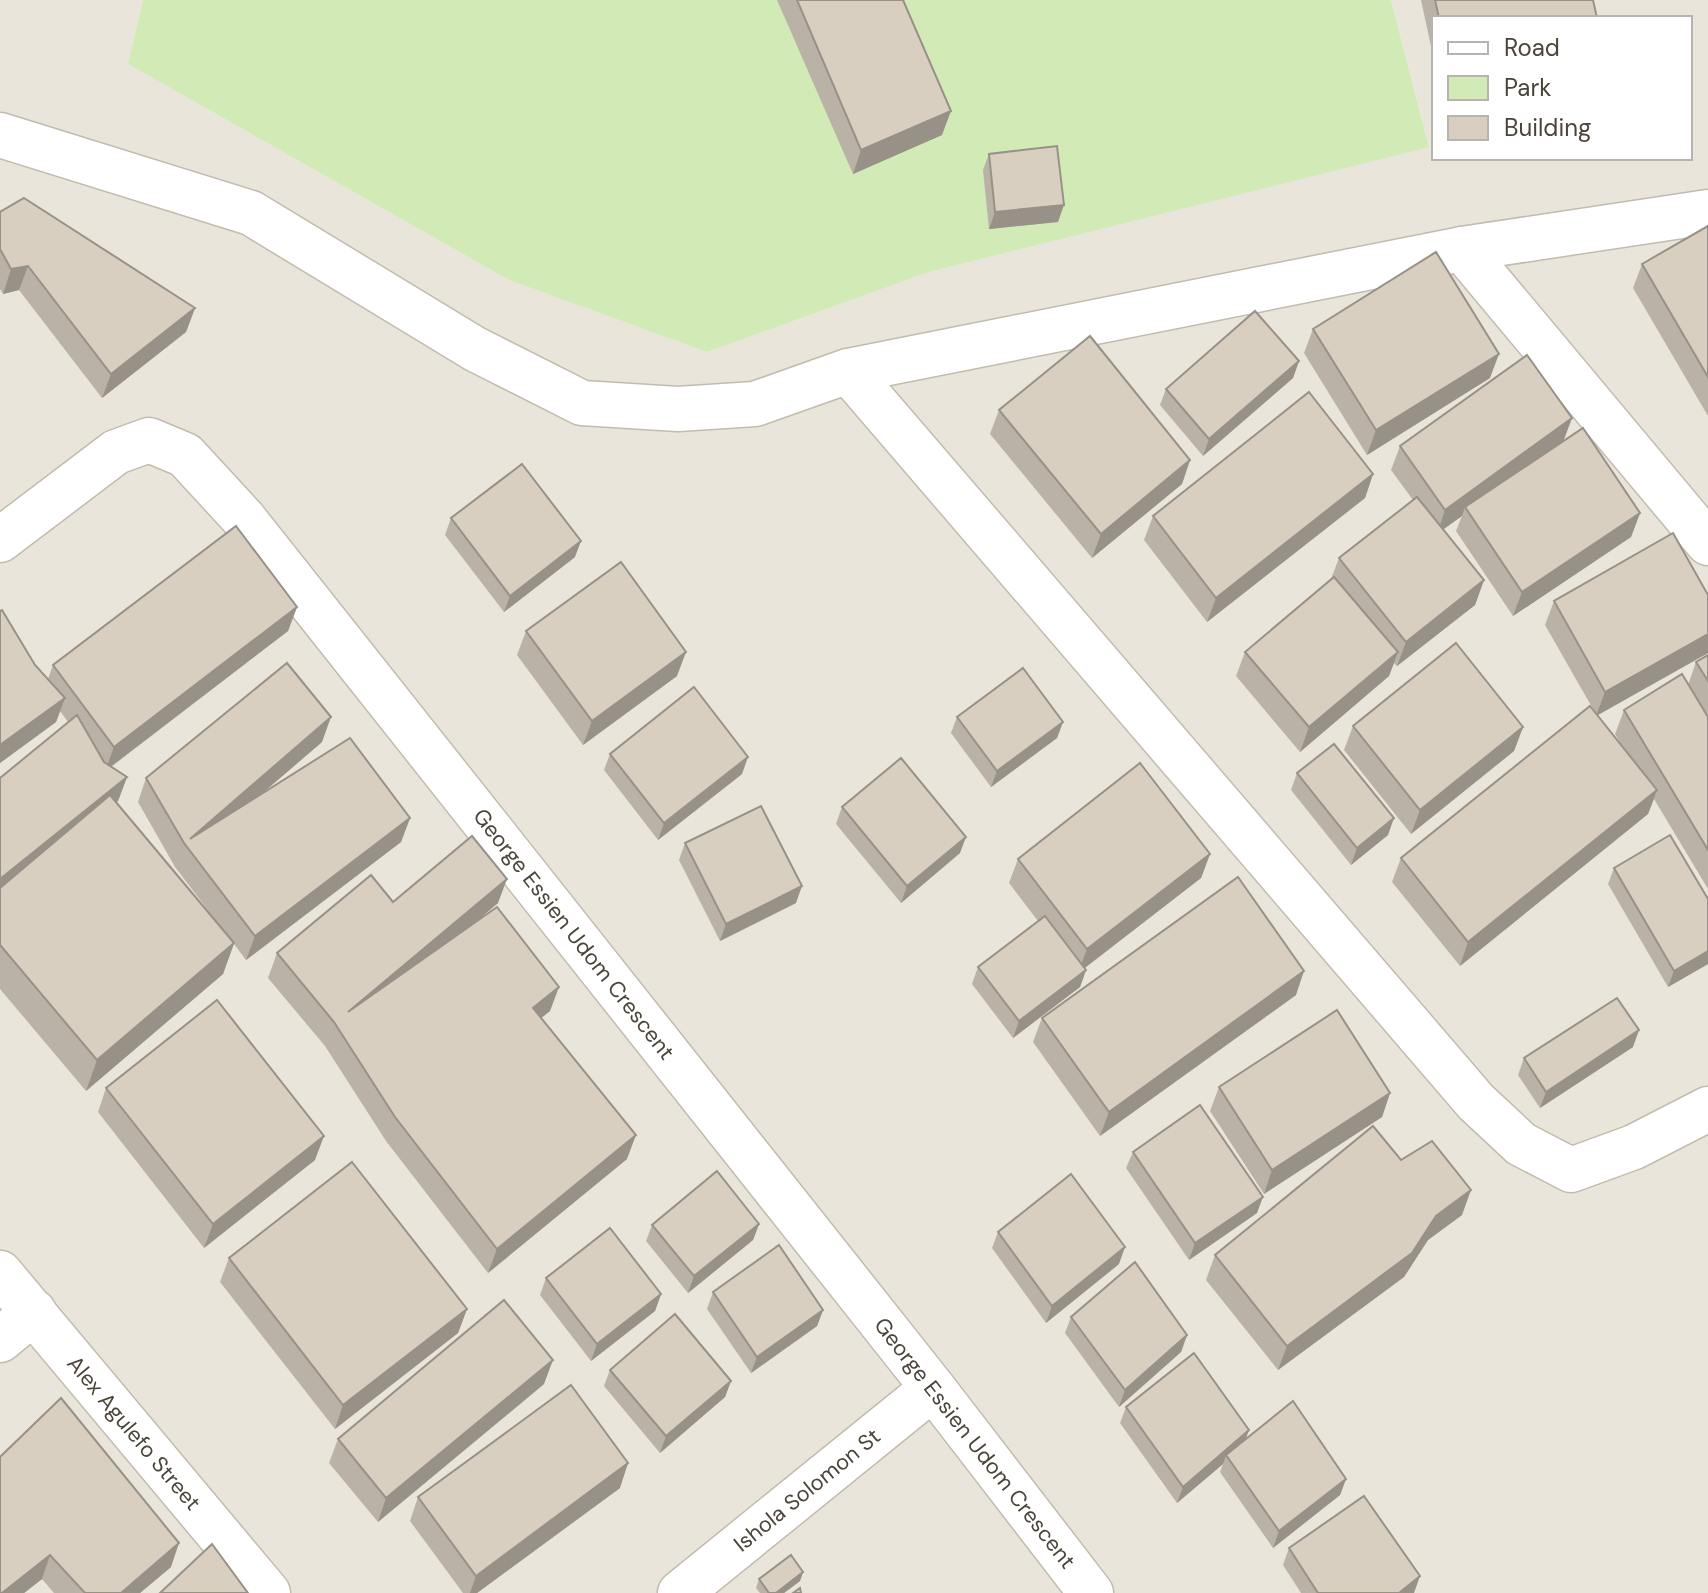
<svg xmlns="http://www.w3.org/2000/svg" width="1708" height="1593" font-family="'DM Sans',sans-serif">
<rect width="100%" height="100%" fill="#f6f3ec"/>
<!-- residential -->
<path fill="#eae5da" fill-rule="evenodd" d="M0,0H143L128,64L509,280L707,352L929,272L1429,146L1391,0H1708V1593H0ZM1434,18H1690V158H1434Z"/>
<!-- green -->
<polygon fill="#d2eab5" points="143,0 1391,0 1429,147 929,272 707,352 509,280 128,64"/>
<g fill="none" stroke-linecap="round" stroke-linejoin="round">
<defs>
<g id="minor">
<polyline points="0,135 251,213 475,349 582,403 678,409 755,404 848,371 1476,1102 1521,1144 1571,1170 1634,1147 1708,1109"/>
<polyline points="1462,249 1708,543"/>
<polyline points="848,371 1462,249 1708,212"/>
<polyline points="0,540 116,452 149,440 185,455 244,519 933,1388 1091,1593"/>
<polyline points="0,1273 268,1593"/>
<polyline points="0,1340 34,1312"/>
<polyline points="680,1593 933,1388"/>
</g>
</defs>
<!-- minor casing -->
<use href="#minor" stroke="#c2bbae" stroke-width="47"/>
<!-- minor -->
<use href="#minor" stroke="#fff" stroke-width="44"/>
</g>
<!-- wall -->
<g fill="#bab2a6">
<polygon points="777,0 903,0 942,135 853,174"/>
<polygon points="1421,0 1593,0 1597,18 1434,18 1434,60"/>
<polygon points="989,154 1058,222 989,229 983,170"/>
<polygon points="0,212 195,308 186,332 102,398 19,290 3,294 0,289"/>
<polygon points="1708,226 1708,416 1633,288 1642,264"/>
<polygon points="1313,329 1490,378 1367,455 1304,353"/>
<polygon points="1299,361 1293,378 1203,456 1160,405 1166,389"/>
<polygon points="999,410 1190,460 1182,484 1092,558 990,434"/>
<polygon points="1572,418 1563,441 1640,513 1631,537 1513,616 1456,531 1462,516 1443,529 1484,580 1475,605 1397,666 1394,663 1389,676 1300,752 1236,676 1245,652 1331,579 1339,558 1413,500 1391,470 1400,446"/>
<polygon points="1373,474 1365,498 1207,622 1144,540 1153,516"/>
<polygon points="451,518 575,557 504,612 445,535"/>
<polygon points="1708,595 1708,653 1598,715 1621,744 1615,734 1624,710 1688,685 1696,662 1708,655 1708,889 1654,799 1648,814 1460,966 1392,882 1401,858 1593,709 1545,625 1554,601"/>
<polygon points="297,607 288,631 111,767 127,777 118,801 116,802 223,930 175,867 138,802 146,778 322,742 261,794 410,818 401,842 246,960 234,944 223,974 86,1091 0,989 0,778 68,722 60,711 56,722 0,763 0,611 35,665 48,679 53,665"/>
<polygon points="526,631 677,676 583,745 517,655"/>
<polygon points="957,717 1063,722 1057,738 991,787 951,733"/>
<polygon points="1353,726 1523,727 1514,751 1411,834 1344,750"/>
<polygon points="610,754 742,774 658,840 604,770"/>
<polygon points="1297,773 1388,835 1351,865 1291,790"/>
<polygon points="842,807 960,853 901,903 836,824"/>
<polygon points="685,843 796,903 720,941 679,860"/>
<polygon points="1210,854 1201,878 1085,968 1086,970 1080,987 1013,1038 972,984 978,967 1038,921 1009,883 1018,859"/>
<polygon points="1614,868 1708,899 1708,964 1668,987 1608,884"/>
<polygon points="393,902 498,903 481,918 550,1011 541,1018 627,1159 488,1273 386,1141 325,1046 268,978 277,953"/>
<polygon points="1296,995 1100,1136 1033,1042 1042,1018"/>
<polygon points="1633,1047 1540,1108 1518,1075 1524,1058"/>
<polygon points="1219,1087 1390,1093 1382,1117 1264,1194 1210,1111"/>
<polygon points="106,1088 315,1160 204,1248 98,1112"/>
<polygon points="1133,1152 1257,1213 1189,1260 1126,1168"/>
<polygon points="1401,1160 1462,1215 1428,1240 1404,1277 1278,1370 1206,1280 1215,1255"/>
<polygon points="759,1224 753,1240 688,1293 646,1241 652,1225"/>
<polygon points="998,1232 1119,1264 1046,1323 992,1248"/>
<polygon points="229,1258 467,1309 458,1333 335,1429 220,1282"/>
<polygon points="546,1278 661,1294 655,1311 591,1361 540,1295"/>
<polygon points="713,1292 823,1310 817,1326 751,1373 707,1309"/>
<polygon points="1071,1317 1187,1335 1181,1352 1119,1407 1065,1333"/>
<polygon points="610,1370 731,1381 725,1397 660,1453 604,1386"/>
<polygon points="544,1384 378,1522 329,1463 338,1439"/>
<polygon points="1126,1407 1246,1439 1346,1479 1340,1495 1273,1548 1220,1472 1223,1464 1177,1503 1120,1423"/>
<polygon points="0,1457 171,1567 140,1593 54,1593 42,1579 24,1593 0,1593"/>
<polygon points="620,1488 477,1593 463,1593 410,1521 418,1497"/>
<polygon points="1289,1548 1414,1593 1301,1593 1283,1565"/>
<polygon points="803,1572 800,1581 784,1593 760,1593 756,1588 759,1579"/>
</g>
<!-- shaded-wall -->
<g fill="#979187">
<polygon points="951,111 942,135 853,174 861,150"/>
<polygon points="1064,205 1058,222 989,229 995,212"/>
<polygon points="28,266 19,290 3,294 11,269"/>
<polygon points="195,308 186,332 102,398 111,374"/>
<polygon points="1499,354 1490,378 1367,455 1376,430"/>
<polygon points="1299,361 1293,378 1203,456 1209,439"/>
<polygon points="1572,418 1563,442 1465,507 1462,516 1437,534 1445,510"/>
<polygon points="1190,460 1182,484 1092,558 1101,534"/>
<polygon points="1373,474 1365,498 1207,622 1216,598"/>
<polygon points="1640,513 1631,537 1513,616 1522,592"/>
<polygon points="581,541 575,557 504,612 510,596"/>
<polygon points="1484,580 1475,605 1397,666 1406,642"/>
<polygon points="297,607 288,631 105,771 114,747"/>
<polygon points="1708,634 1708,653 1596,716 1605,692"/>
<polygon points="686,652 677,676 583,745 592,721"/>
<polygon points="1398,652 1389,676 1300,752 1309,727"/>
<polygon points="65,698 56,722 0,763 0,745"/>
<polygon points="331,717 322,742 192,854 190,839"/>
<polygon points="1063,722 1057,738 991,787 997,771"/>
<polygon points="1523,727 1514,751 1411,834 1420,810"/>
<polygon points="748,757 742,774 658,840 664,823"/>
<polygon points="127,777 118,801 0,896 0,879"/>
<polygon points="1657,790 1648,814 1460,966 1468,942"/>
<polygon points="410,818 401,842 246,960 255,936"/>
<polygon points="1394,818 1388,835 1351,865 1357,848"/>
<polygon points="966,837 960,853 901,903 907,886"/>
<polygon points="1210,854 1201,878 1078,973 1087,949"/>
<polygon points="507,879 498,903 341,1034 348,1012"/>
<polygon points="802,886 796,903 720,941 726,924"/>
<polygon points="234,943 223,974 86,1091 97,1060"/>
<polygon points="1708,951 1708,964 1668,987 1674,971"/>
<polygon points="1086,970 1080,987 1013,1038 1019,1021"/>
<polygon points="1304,971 1296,995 1100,1136 1109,1112"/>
<polygon points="559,987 550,1011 524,1032 533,1008"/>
<polygon points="1639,1030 1633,1047 1540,1108 1546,1092"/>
<polygon points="1390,1093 1382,1117 1264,1194 1272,1170"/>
<polygon points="636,1135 627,1159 488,1273 497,1249"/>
<polygon points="324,1136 315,1160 204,1248 213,1224"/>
<polygon points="1471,1190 1462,1215 1428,1240 1404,1277 1278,1370 1287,1346 1436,1216"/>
<polygon points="1263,1197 1257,1213 1189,1260 1195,1243"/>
<polygon points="759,1224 753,1240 688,1293 694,1276"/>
<polygon points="1125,1247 1119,1264 1046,1323 1052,1306"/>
<polygon points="661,1294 655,1311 591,1361 597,1344"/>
<polygon points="467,1309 458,1333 335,1429 343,1405"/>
<polygon points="823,1310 817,1326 751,1373 757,1357"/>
<polygon points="1187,1335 1181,1352 1119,1407 1125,1390"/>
<polygon points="553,1360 544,1384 378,1522 386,1498"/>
<polygon points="731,1381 725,1397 660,1453 666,1436"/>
<polygon points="1249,1430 1243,1447 1226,1455 1223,1464 1177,1503 1183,1487"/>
<polygon points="628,1463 620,1488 477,1593 470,1593 476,1576"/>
<polygon points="1346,1479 1340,1495 1273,1548 1279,1531"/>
<polygon points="179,1543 171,1567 140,1593 121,1593"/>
<polygon points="50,1555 42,1579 24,1593 2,1593"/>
<polygon points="803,1572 800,1581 784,1593 776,1593"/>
<polygon points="1420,1576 1414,1593 1399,1593"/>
</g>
<!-- building -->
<g fill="#d8cfc1" stroke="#979187" stroke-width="2">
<polygon points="797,0 903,0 951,111 861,150"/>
<polygon points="1435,0 1593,0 1597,18 1439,18"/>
<polygon points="1057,146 1064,205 995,212 989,154"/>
<polygon points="24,198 195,308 111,374 28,266 11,269 0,249 0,212"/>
<polygon points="1708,226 1708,377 1642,264"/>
<polygon points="1436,252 1499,354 1376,430 1313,329"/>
<polygon points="1255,311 1299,361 1209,439 1166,389"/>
<polygon points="1090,336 1190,460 1101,534 999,410"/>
<polygon points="1527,355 1572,418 1445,510 1400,446"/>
<polygon points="1309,392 1373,474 1216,598 1153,516"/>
<polygon points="1583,428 1640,513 1522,592 1465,507"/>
<polygon points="522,464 581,541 510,596 451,518"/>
<polygon points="1417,497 1484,580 1406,642 1339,558"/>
<polygon points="236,526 297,607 114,747 53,665"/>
<polygon points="1673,533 1708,595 1708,634 1605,692 1554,601"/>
<polygon points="621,562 686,652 592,721 526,631"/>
<polygon points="1334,577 1398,652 1309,727 1245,652"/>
<polygon points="2,610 35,665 65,698 0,745 0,611"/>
<polygon points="1456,643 1523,727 1420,810 1353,726"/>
<polygon points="1708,655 1708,681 1696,662"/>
<polygon points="287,663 331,717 190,839 350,738 410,818 255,936 184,843 146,778"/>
<polygon points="1023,668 1063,722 997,771 957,717"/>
<polygon points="1682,674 1708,717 1708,850 1624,710"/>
<polygon points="694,687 748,757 664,823 610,754"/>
<polygon points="1590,706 1657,790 1468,942 1401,858"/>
<polygon points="77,715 104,762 127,777 0,879 0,778"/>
<polygon points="1334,744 1394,818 1357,848 1297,773"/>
<polygon points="901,758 966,837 907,886 842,807"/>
<polygon points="1140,763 1210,854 1087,949 1018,859"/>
<polygon points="110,795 234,943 97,1060 0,945 0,888"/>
<polygon points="761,806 802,886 726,924 685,843"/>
<polygon points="1670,835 1708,899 1708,951 1674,971 1614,868"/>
<polygon points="472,836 507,879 348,1012 497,907 559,987 533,1008 636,1135 497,1249 395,1117 334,1022 277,953 371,875 393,902"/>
<polygon points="1238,877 1304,971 1109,1112 1042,1018"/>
<polygon points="1045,916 1086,970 1019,1021 978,967"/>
<polygon points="1617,998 1639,1030 1546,1092 1524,1058"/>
<polygon points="217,1000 324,1136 213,1224 106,1088"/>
<polygon points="1337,1010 1390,1093 1272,1170 1219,1087"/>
<polygon points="1200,1105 1263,1197 1195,1243 1133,1152"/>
<polygon points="1373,1126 1401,1160 1432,1141 1471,1190 1436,1216 1412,1253 1287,1346 1215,1255"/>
<polygon points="352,1162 467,1309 343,1405 229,1258"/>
<polygon points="717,1171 759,1224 694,1276 652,1225"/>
<polygon points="1071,1174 1125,1247 1052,1306 998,1232"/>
<polygon points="610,1228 661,1294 597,1344 546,1278"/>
<polygon points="779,1245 823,1310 757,1357 713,1292"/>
<polygon points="1135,1262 1187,1335 1125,1390 1071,1317"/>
<polygon points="504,1300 553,1360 386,1498 338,1439"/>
<polygon points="675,1314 731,1381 666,1436 610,1370"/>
<polygon points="1194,1353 1249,1430 1183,1487 1126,1407"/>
<polygon points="571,1385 628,1463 476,1576 418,1497"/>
<polygon points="61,1398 179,1543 121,1593 85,1593 50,1555 2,1593 0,1593 0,1457"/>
<polygon points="1293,1401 1346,1479 1279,1531 1226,1455"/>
<polygon points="1364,1496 1420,1576 1399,1593 1318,1593 1289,1548"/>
<polygon points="212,1544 248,1593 160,1593"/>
<polygon points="791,1555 803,1572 776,1593 769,1593 759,1579"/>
<polygon points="800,1588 801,1593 793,1593"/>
</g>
<g text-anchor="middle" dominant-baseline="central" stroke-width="8" stroke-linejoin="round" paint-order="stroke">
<!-- street labels -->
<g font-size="22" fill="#4b4439" stroke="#fff">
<text transform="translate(574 934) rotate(52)">George Essien Udom Crescent</text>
<text transform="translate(134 1433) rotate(50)">Alex Agulefo Street</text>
<text transform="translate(975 1443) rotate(52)">George Essien Udom Crescent</text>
<text transform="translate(807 1490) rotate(-39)">Ishola Solomon St</text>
</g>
</g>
<!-- legend -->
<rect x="1432" y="16" width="260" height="144" fill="#ffffff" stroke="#b7b4b0" stroke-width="2"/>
<rect x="1448" y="42" width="40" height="12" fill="#ffffff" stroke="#b7b4b0" stroke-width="2"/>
<text x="1504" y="56" font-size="24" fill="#4b4439">Road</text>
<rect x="1448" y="76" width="40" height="24" fill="#d2eab5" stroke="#b7b4b0" stroke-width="2"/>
<text x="1504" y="96" font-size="24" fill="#4b4439">Park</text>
<rect x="1448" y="116" width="40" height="24" fill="#d8cfc1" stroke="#b7b4b0" stroke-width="2"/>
<text x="1504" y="136" font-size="24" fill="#4b4439">Building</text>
</svg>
